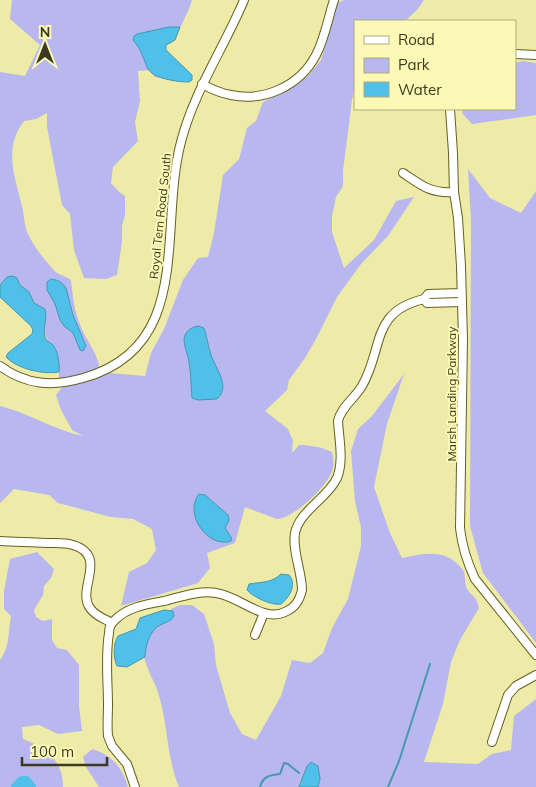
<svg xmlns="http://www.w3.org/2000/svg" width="536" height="787" font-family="Mulish,sans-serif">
<rect width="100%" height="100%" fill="#eeeba9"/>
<!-- green -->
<g fill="#b8b7f0">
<path d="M12,0H192C188,14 180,26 175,40L166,46V50L192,75V80L189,82H180L155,77L149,70L138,71L140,101L135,122L138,141L113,167L111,183L119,192L125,196V215L122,226V242L117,275L106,279L84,278L74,250L70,214L62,205L47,127V113L36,119L24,121C3,148 15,177 22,206C24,214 24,222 26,229C31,243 42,257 52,268C57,275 64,275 71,280C73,296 74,312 81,327C86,340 97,352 99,366C91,374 70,382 59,378V372L53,345C41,336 44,322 43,308C31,303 22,290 17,278H7L0,285V72L25,76L40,45L10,19Z"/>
<path d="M344,0H424L417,10L406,20L355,21V88L352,100L343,171V186L336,197L332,216V232L344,268L374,240L396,201L414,197L388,236L361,264L337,297L316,339L305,358L289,380L287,390L265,411L288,429L293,441L292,453L299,445C311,445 321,447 332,452C333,458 335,465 332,471C327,487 294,518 277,519L245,507L235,543L207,553L210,568L198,583L121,606L129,572L147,563L156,550L152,529L133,519L111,517L58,503L49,495L14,489L0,503V406C29,413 54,430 83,436L72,430L61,410L56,395L63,386H69L109,373L145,376L151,353L164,329L183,280L198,258L208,257L214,233L223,175L239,159L247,128L256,121L263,102L291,88L308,76L321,60L337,3Z"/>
<polygon points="523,61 536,63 536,115 472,124 462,113 463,109 515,109 515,63"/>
<polygon points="468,169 490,198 521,213 536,191 536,643 483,573 470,526 471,221"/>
<path d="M404,374L387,424L374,487L390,533L402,558C425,553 447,548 463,570C466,575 464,583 467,589C473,598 476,595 479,608L460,640L451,662L443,704L424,762L478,764L492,754L511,750L514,716L536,699V787H179C166,756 168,721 157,689C152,677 141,659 144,646C149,630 160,623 173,616L171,609L180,605H192L204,614L214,644L216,665L230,713L242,734L256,740L281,696L292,660L310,663L323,653L332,628L348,599L361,546V527L355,502L351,451L358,429L372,416Z"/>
<path d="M37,552L54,569L51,578L44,586L43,595L34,610L36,617L43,621L52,619V640L57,648L67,650L79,665V706L82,731L58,734L39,725L22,727L23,739C46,748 63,760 63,787H0V660C10,646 8,633 11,616L4,609V591L10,559Z"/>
<path d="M92,749C112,755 122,767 128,787H99L86,767L83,757Z"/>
</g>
<!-- water -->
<g fill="#4fc0e9" stroke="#4998ac">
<path d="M169,27H180L175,40L166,45V50L192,75V80L189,82C178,82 154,79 148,69C143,58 141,49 133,40L134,36L137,34Z"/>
<path d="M13,276L17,278L20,285L29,292L34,303L45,309C48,319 42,328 45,337C46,341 50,342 53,345C58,351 60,365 59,372C44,375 17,369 6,357L8,353L32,334L33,330L31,326L0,297V285L7,277Z"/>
<path d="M51,279C58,280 62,282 66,288L73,315L86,346L83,351L80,350L73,333L64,326L60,320L55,304L47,290V282Z"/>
<path d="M198,326L204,328C207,337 208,346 211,355C216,369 231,387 217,399L198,400L192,398C191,386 191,374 189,362C188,353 182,344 185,335C188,329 193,327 198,326Z"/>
<path d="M199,494L205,495L228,515L229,520L225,528L232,539L231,541C208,549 183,513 199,494Z"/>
<path d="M281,574L289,575C297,584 290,597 281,604C272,606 253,597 247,590L249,584C261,582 272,583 281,574Z"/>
<path d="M164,610L173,611L174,616C170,623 164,622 157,627C149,633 145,648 145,657L127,667L117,666C113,657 113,644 118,636L136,629L140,618Z"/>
<polygon points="311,762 318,766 320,779 318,787 299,787 307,766"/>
</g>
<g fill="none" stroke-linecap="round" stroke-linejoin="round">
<!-- stream -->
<g stroke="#4998ac" stroke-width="2">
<path d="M260,787C263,776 270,775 280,774L284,763L288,764L299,773"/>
<polyline points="388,787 399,761 430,664"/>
</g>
<!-- river -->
<polyline stroke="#4fc0e9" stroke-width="10" points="16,787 22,781 26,781 31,787"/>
<defs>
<g id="minor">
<polyline points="515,54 536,55"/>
<path d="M202,84C211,89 220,93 231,95C264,102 300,86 316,55C325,38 328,18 334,0"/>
<path d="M450,109L453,153L454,192L458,218L461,266L463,340L460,528C462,547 467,562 475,579L536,655"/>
<path d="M403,173C421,185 431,194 454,192"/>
<polyline points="424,299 427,303 462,302"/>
<path d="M0,366C26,385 52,387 83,378C195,347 158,228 181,142C194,91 224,48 244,0"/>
<path d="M0,541C15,542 31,542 46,543C55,543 65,542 73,545C109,556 76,589 90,608C95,616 105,619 112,623"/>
<polyline points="255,635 264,613"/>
<polyline points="492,742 508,695 516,686 536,675"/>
<path d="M135,787L127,764L112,746L108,736C107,726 108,715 108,705C108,682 105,657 109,633C109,628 111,623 115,620C127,607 148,604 164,601C180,597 200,590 216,593C240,596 264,624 287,611C296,607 300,599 302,590C302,572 292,551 295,533C300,510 327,499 337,478C344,461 339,439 338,421C341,407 355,398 362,386C384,348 370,312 424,299L428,294L461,293"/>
</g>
</defs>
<!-- minor casing -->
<use href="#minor" stroke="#646020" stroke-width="10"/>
<!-- minor -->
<use href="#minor" stroke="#fff" stroke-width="8"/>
</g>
<g text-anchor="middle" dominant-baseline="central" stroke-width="4" stroke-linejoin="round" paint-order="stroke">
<!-- street labels -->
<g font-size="12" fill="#3b3a1f" stroke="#fcf8b6">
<text transform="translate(160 216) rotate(-84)">Royal Tern Road South</text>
<text transform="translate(451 394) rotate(-90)">Marsh Landing Parkway</text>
</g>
</g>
<!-- legend -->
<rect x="354" y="20" width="162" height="90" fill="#fcf8b6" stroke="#afac7a"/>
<rect x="364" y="36" width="25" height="8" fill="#ffffff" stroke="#afac7a"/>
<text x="398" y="45" font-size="15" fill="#3b3a1f">Road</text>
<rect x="364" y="58" width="25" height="15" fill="#b8b7f0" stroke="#afac7a"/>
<text x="398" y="70" font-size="15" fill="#3b3a1f">Park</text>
<rect x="364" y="82" width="25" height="15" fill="#4fc0e9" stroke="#afac7a"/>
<text x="398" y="95" font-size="15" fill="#3b3a1f">Water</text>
<!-- north arrow -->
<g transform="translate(45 45)" stroke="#fcf8b6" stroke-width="4" paint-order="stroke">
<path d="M0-4L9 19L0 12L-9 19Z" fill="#3b3a1f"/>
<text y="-8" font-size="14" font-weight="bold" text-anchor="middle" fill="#3b3a1f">N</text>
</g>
<!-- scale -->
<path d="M22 757v8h85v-8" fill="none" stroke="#3b3a1f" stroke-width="2.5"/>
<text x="30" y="757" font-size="15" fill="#3b3a1f" stroke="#fcf8b6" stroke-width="4" paint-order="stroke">100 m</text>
</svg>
